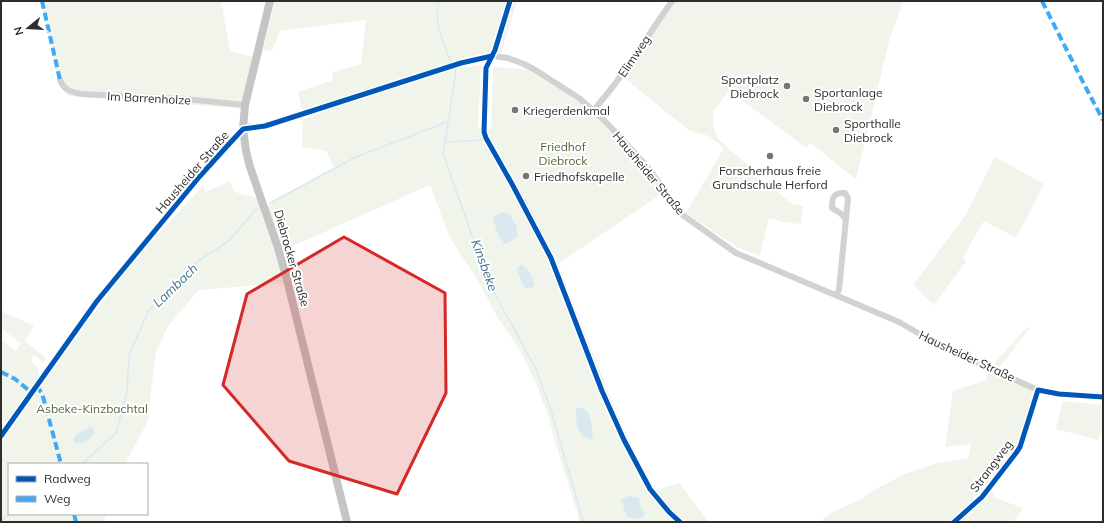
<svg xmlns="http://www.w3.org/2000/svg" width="1104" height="523" font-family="Mulish,sans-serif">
<rect width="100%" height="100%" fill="#fff"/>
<!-- green -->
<g fill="#f1f4eb">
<polygon points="41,1 221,1 230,51 253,57 244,96 238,108 68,96 59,86"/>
<path d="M275,1H301L302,2L308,1H517L501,54L492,52L452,63L454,69L481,65L478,128L491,129L493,67L524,69L538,74L578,99L596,114L641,164L661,194L558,264L612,401L636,457L655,490L679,483L709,522H579L577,512L554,438L548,415L536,384L520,350L497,317L479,282L450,238L430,185L286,249L275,250L284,283L199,290L168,326L156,352L149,406V419L125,464H9V514H106L104,522H1V440L10,427L1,419V339L16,351L21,344L1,328V311L34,326L25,341L46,358L43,362L34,355L30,360C41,369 40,373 39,387L106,297L151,242L203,186L206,192L229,181L235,192L257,198L262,209L324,172L334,168L326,151L302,147L303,119L332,109V107L361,92L302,111L298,92L333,80L332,72L361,64L366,20L280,31L272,51L263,50Z"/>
<polygon points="674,1 903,1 890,38 856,179 810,143 807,147 802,145 748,105 728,92 713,112 713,123 717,138 751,168 751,171 792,204 803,206 801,224 782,222 769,218 760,256 737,247 686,213 724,148 709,136 690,131 623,77"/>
<polygon points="995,157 1044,184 1024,223 1015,237 984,221 963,257 966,261 934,305 913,285 965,216"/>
<polygon points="1027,327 1030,328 1000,367 994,364"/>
<polygon points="989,370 1036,390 1017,447 982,497 985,500 992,491 996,498 1023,508 1013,522 819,522 831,513 861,499 876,489 905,474 937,463 968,458 971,444 945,447 953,391 986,380"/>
<polygon points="1063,401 1103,405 1103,428 1098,440 1056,429"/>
</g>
<!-- water -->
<g fill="#d8e9f0">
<polygon points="502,212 509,214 516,225 518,236 508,243 505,244 499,237 493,219 493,217"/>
<path d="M522,265C531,271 533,278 534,287L526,288L522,284L517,269L519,266Z"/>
<path d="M580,407C593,410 592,430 593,441C590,439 584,437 582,435C576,429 576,417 576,410Z"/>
<path d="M90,427H93L95,434C90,439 82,446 74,442V438C77,432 85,431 90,427Z"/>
<polygon points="629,496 639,498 640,505 645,514 642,518 636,519 627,517 621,499"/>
</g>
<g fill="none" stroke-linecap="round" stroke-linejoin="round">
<!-- stream -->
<g stroke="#d8e9f0" stroke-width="1.5">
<path d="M439,1C433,24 444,43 452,65"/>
<polyline points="454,68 456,73 443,153 472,236 496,296 536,369 550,407 580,510 583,522"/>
<polyline points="446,142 485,140 516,197"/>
<polyline points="525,199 552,254 602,383 635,456 656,492 684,522"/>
<polyline points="270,203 356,157 447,122"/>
<polyline points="82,464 116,433 127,392 129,355 149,310 191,266 230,240 254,211 259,208"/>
<polyline points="1,521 9,514"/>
</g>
<!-- minor -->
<g stroke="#d2d2d2" stroke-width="6">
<path d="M60,80C64,90 71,92 81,94L185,99L245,105"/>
<polyline points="594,110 615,84 672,1"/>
<path d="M836,295L839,290L848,198L845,193C833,192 832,198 832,208L840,213L846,219"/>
<polyline points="1,436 97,301 200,176 229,144 243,129 265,126 461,63 492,56 508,58 524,64 537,71 579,98 603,119 645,164 660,184 668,198 680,213 719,241 736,253 899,322 944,348 1038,390 1059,394 1103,397"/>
<polyline points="954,522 982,497 1016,453 1020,447 1038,390"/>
</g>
<!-- major -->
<polyline stroke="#c5c5c5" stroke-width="8" points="270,1 245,105 243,129 246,151 250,167 277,245 285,272 347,522"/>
<!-- quiet -->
<g stroke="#3fa9f5" stroke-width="4" stroke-dasharray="8 4" stroke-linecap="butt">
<polyline points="42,1 60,80"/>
<polyline points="1042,1 1086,88 1103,120"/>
<polyline points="1,372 15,379 32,393"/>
<polyline points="36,386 42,393 61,464"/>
<polyline points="74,514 76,522"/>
</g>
<defs>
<g id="cycleway">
<polyline points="510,1 495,50 486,68 484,132 486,138 512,184 551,258 602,391 624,440 650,489 669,512 680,522"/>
<polyline points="1,436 97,301 200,176 229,144 243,129 265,126 461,63 492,56"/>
<polyline points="954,522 982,497 1016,453 1020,447 1038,390 1059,394 1103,397"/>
</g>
</defs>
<!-- cycleway casing -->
<use href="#cycleway" stroke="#fff" stroke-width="8"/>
<!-- cycleway -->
<use href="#cycleway" stroke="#0057b8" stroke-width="5"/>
</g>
<!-- marked area -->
<path fill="#d62828" fill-opacity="0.2" stroke="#d62828" stroke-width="3" stroke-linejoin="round" d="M344,237L445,293L446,393L397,494L289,461L223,385L247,294Z"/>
<!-- markers -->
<g fill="#767676" stroke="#fff" stroke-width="1.5">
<circle cx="787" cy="86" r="4"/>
<circle cx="806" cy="99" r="4"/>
<circle cx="515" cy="110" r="4"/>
<circle cx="836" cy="130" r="4"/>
<circle cx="770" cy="156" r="4"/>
<circle cx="526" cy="176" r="4"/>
</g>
<g text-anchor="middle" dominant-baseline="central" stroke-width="4" stroke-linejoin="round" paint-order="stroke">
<!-- street labels -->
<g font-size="12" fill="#2d2d2d" stroke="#fff">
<text transform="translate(634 56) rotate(-56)">Elimweg</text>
<text transform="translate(149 98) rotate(3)">Im Barrenholze</text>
<text transform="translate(192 172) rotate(-49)">Hausheider Straße</text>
<text transform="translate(649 173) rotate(50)">Hausheider Straße</text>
<text transform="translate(292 258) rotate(74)">Diebrocker Straße</text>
<text transform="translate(967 356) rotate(25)">Hausheider Straße</text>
<text transform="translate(991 466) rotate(-53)">Strangweg</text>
</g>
<!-- poi labels -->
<g font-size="12" fill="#2d2d2d" stroke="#fff" text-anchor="start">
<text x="779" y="79" text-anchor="end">Sportplatz<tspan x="779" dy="14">Diebrock</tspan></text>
<text x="814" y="92">Sportanlage<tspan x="814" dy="14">Diebrock</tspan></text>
<text x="523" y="110">Kriegerdenkmal</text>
<text x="844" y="123">Sporthalle<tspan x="844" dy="14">Diebrock</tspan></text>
<text x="770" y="170" text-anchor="middle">Forscherhaus freie<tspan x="770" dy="14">Grundschule Herford</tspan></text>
<text x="534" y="176">Friedhofskapelle</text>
</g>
<!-- park labels -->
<g font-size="12" fill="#54683c" stroke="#fff">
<text x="563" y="146">Friedhof<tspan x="563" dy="14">Diebrock</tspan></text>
<text x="92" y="408">Asbeke-Kinzbachtal</text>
</g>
<!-- water labels -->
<g font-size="13" font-style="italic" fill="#3e768d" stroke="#fff">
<text transform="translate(485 265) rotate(70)">Kinsbeke</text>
<text transform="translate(175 285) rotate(-44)">Lambach</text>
</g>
</g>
<!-- border -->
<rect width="1104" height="523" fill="none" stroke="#2d2d2d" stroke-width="4"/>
<!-- legend -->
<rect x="8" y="463" width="140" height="52" fill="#ffffff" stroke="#ababab"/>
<rect x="16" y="476" width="20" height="6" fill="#0057b8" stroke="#ababab"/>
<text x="44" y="483" font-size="12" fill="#2d2d2d">Radweg</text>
<rect x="16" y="496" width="20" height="6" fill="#3fa9f5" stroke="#ababab"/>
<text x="44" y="503" font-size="12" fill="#2d2d2d">Weg</text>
<!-- north arrow -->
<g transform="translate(28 28) rotate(252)" stroke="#ffffff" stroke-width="3" paint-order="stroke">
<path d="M0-3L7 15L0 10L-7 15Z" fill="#2d2d2d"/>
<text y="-6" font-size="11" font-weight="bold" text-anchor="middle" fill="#2d2d2d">N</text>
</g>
</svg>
